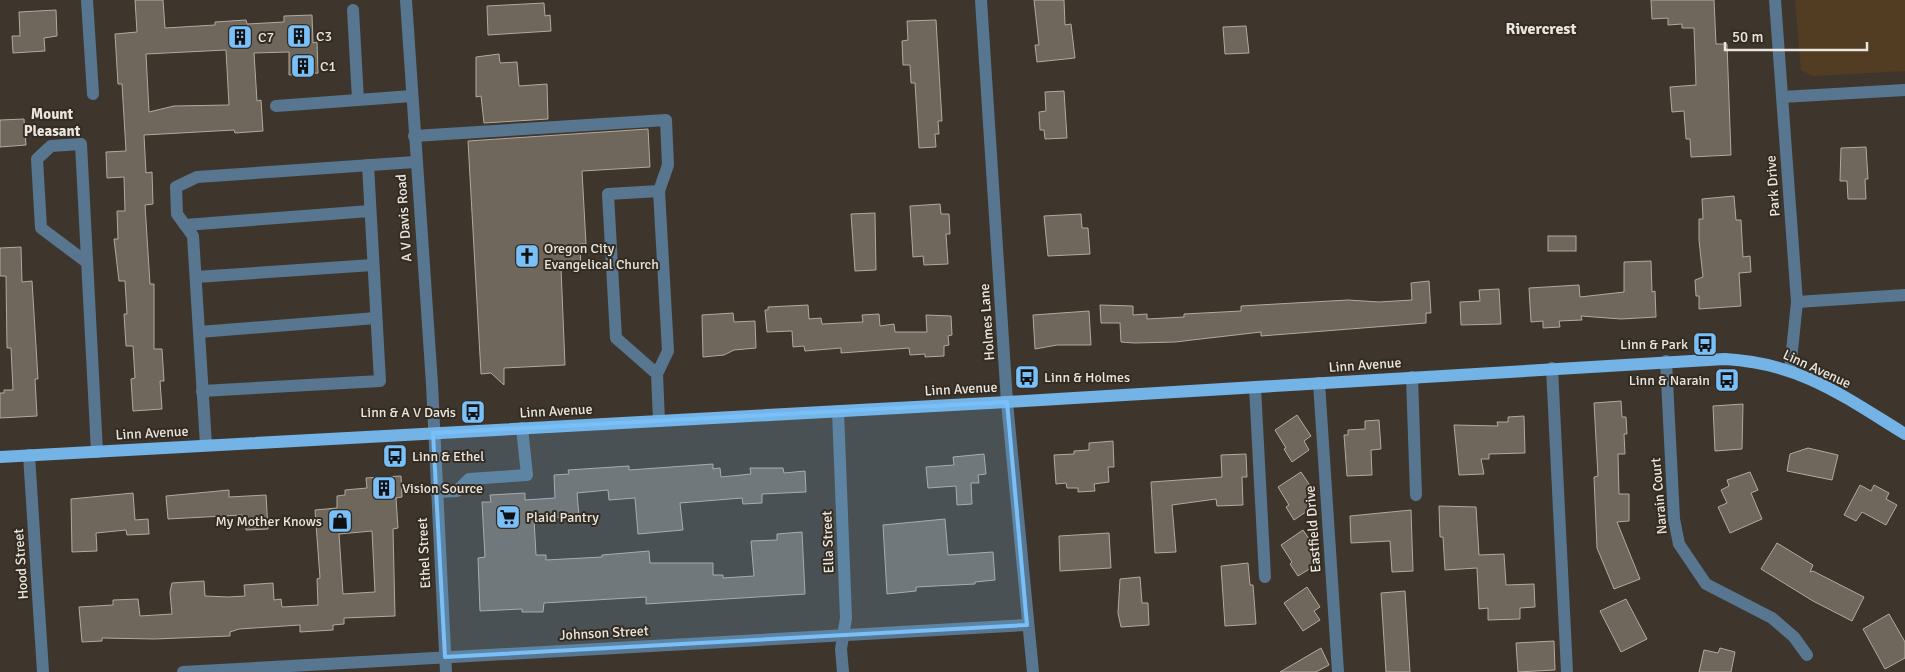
<svg xmlns="http://www.w3.org/2000/svg" width="1905" height="672" font-family="Signika,sans-serif">
<rect width="100%" height="100%" fill="#3e362c"/>
<!-- green -->
<polygon fill="#523d22" points="1795,0 1905,0 1905,71 1813,76 1801,70"/>
<!-- building -->
<g fill="#6f675c" stroke="#b3a99d" fill-rule="evenodd">
<path d="M135,0H163L165,28L215,25V22L246,20L247,24L284,22V16L312,15L313,43L317,42L318,73L289,75V52L254,53L257,101L261,100L263,131L235,133L234,130L144,135L146,173L152,172L153,204L145,205L150,284H154V349H162L164,381H160L162,409L133,411L131,379L135,378L133,346H126L124,314H127L125,281H119L114,239H118L117,211H125L124,177L107,178L106,152L126,151L122,84H118L115,34L137,32ZM226,50L229,105L174,106L149,112L146,54Z"/>
<polygon points="1034,0 1064,0 1065,25 1071,24 1075,58 1037,62 1035,45 1039,45"/>
<polygon points="1651,0 1714,0 1716,44 1727,44 1731,155 1691,157 1690,139 1686,139 1684,111 1672,112 1670,87 1696,85 1694,28 1682,28 1682,24 1668,25 1668,18 1652,19"/>
<polygon points="544,3 545,16 550,15 551,31 488,35 487,6"/>
<polygon points="56,10 57,36 44,38 45,51 13,53 12,36 20,36 19,12"/>
<polygon points="936,20 942,121 938,121 939,134 935,134 936,147 919,148 915,83 911,83 910,65 903,65 902,41 908,40 907,21"/>
<polygon points="1246,26 1249,53 1225,54 1223,27"/>
<polygon points="499,54 500,63 517,62 519,86 547,84 548,119 484,123 481,96 476,97 476,57"/>
<polygon points="1064,91 1067,138 1045,139 1044,130 1040,130 1039,112 1046,111 1045,92"/>
<polygon points="24,119 26,145 0,147 0,120"/>
<polygon points="648,129 650,167 582,171 586,244 580,244 581,268 561,268 565,365 504,368 504,385 491,373 481,374 468,141"/>
<polygon points="1866,147 1868,179 1865,179 1866,199 1848,199 1847,181 1840,181 1841,148"/>
<polygon points="1734,196 1736,220 1741,220 1743,257 1750,256 1751,272 1739,273 1741,306 1699,309 1699,296 1696,296 1695,280 1703,277 1699,240 1699,219 1703,219 1702,199"/>
<polygon points="940,204 941,214 949,214 950,234 946,234 948,264 924,265 923,256 913,257 910,206"/>
<polygon points="875,213 876,270 855,271 851,214"/>
<polygon points="1081,214 1082,228 1088,228 1090,254 1048,256 1044,216"/>
<rect x="1548" y="236" width="28" height="15"/>
<polygon points="21,247 22,282 32,281 38,379 35,379 37,416 0,418 0,393 4,393 4,390 13,390 11,348 7,348 6,276 0,276 0,248"/>
<polygon points="1651,261 1652,292 1655,291 1656,317 1621,319 1581,316 1582,320 1559,321 1560,327 1543,328 1543,321 1531,322 1529,288 1579,285 1580,297 1624,292 1624,262"/>
<polygon points="1429,281 1431,313 1426,313 1426,323 1261,336 1261,332 1175,342 1134,343 1121,342 1120,323 1101,323 1100,305 1133,306 1133,315 1147,314 1147,319 1184,317 1184,314 1241,311 1241,306 1348,300 1379,302 1412,300 1411,283"/>
<polygon points="1499,289 1501,324 1461,325 1460,302 1480,301 1479,290"/>
<polygon points="808,305 809,319 821,318 822,324 863,322 862,315 879,314 880,326 894,324 895,332 927,332 926,315 951,316 952,335 948,336 949,345 944,346 944,356 925,357 925,354 910,355 909,348 841,353 841,348 805,351 804,346 793,347 792,331 767,332 765,310 768,310 768,307"/>
<polygon points="1089,311 1091,345 1057,345 1035,349 1033,315"/>
<polygon points="733,313 734,322 755,321 756,348 734,350 724,355 703,357 702,315"/>
<polygon points="1621,401 1622,417 1626,417 1627,434 1624,434 1625,454 1618,454 1619,494 1629,494 1629,521 1617,522 1640,579 1614,589 1597,548 1594,477 1598,476 1594,403"/>
<polygon points="1743,404 1742,449 1715,451 1713,406"/>
<polygon points="1297,415 1311,436 1304,441 1309,450 1292,462 1284,449 1286,448 1275,430"/>
<polygon points="1524,416 1525,453 1489,454 1489,459 1481,459 1484,474 1459,475 1454,425 1498,426 1497,422 1508,422 1508,417"/>
<polygon points="1379,420 1381,449 1371,450 1372,475 1347,476 1344,435 1348,435 1348,430 1365,429 1365,421"/>
<polygon points="1113,441 1114,467 1108,467 1109,482 1094,484 1095,491 1078,492 1078,488 1067,488 1066,483 1056,484 1054,455 1074,454 1074,451 1089,450 1089,443"/>
<polygon points="1808,448 1838,455 1832,480 1787,471 1790,454"/>
<polygon points="984,454 986,474 978,475 979,483 971,483 972,504 957,505 956,486 928,488 926,467 954,465 953,457"/>
<polygon points="1246,454 1247,477 1242,477 1243,505 1217,506 1216,499 1172,505 1176,552 1155,553 1151,482 1222,477 1221,455"/>
<polygon points="713,464 713,469 720,468 721,477 751,474 750,468 783,468 784,473 805,471 806,492 762,494 762,503 743,504 742,498 680,503 683,530 638,534 635,498 609,500 608,490 577,493 579,516 534,519 536,555 546,555 546,560 602,557 602,555 649,551 650,563 713,563 713,575 723,575 723,578 754,576 751,541 777,540 777,534 802,532 805,594 646,604 646,597 544,603 543,612 522,612 522,609 480,611 478,558 485,557 482,502 491,502 490,495 525,493 525,500 555,498 554,475 569,474 568,470 629,466 629,470"/>
<polygon points="1301,472 1315,493 1308,498 1313,507 1294,520 1286,507 1289,505 1278,487"/>
<polygon points="1750,472 1758,490 1751,493 1762,519 1730,533 1718,507 1727,503 1721,490 1729,486 1727,480"/>
<path d="M401,476L402,497L396,498L398,528L393,529L395,616L344,618V624L333,625V630L300,632V625L239,629L230,632V636L154,639L102,638V641L82,642L79,607L113,605V600L138,599L140,616L172,614L170,592L172,583L204,581L205,596L228,597L245,596L244,585L273,583L274,600L281,599L282,607L318,605L317,579L320,578L315,510L337,508V496L345,495V490L367,488L366,478ZM372,531L375,592L343,594L339,534Z"/>
<polygon points="1860,485 1871,491 1874,485 1889,493 1886,499 1897,505 1886,525 1862,512 1856,521 1844,515"/>
<polygon points="229,490 229,497 266,495 268,529 246,530 246,524 243,524 242,515 168,519 166,496"/>
<polygon points="133,493 135,520 148,519 149,534 127,535 126,530 96,533 97,551 72,552 71,499"/>
<polygon points="1439,506 1476,507 1479,555 1504,554 1506,585 1534,584 1535,607 1520,608 1520,619 1488,620 1488,608 1479,609 1477,568 1445,570 1443,537 1440,537"/>
<polygon points="1411,510 1413,571 1392,572 1390,541 1351,543 1350,516"/>
<polygon points="945,519 948,555 993,552 995,580 975,582 975,584 916,587 916,591 887,594 883,525"/>
<polygon points="1303,530 1317,551 1310,555 1316,565 1298,576 1290,564 1292,562 1281,545"/>
<polygon points="1109,533 1111,568 1060,571 1059,536"/>
<polygon points="1777,543 1813,565 1810,572 1813,571 1864,597 1852,621 1813,601 1761,569"/>
<polygon points="1248,563 1250,585 1253,585 1256,624 1225,626 1221,566"/>
<polygon points="1140,577 1142,603 1148,603 1149,625 1121,627 1118,613 1120,579"/>
<polygon points="1307,587 1320,607 1314,611 1320,620 1303,631 1284,603"/>
<polygon points="1405,591 1410,672 1386,672 1381,593"/>
<polygon points="1626,599 1647,639 1621,652 1600,611"/>
<polygon points="1889,614 1905,642 1905,658 1885,669 1863,629"/>
<polygon points="1554,641 1555,670 1518,672 1516,643"/>
<polygon points="1321,648 1329,665 1316,672 1280,672"/>
<polygon points="1720,648 1735,652 1731,672 1699,672 1704,650 1718,653"/>
</g>
<g fill="none" stroke-linecap="round" stroke-linejoin="round">
<!-- minor -->
<g stroke="#58768f" stroke-width="12">
<polyline points="87,0 93,94"/>
<polyline points="406,0 432,384 446,672"/>
<polyline points="981,0 1007,402 1033,672"/>
<polyline points="1775,0 1797,302 1790,370"/>
<polyline points="353,10 358,100"/>
<polyline points="1782,97 1905,90"/>
<polyline points="276,106 412,96"/>
<polyline points="414,136 666,120 668,165 659,191"/>
<polyline points="185,225 370,211"/>
<polyline points="85,261 41,228 37,159 51,146 81,144 97,452"/>
<polyline points="196,277 373,265"/>
<polyline points="1797,302 1905,295"/>
<polyline points="199,332 376,318"/>
<polyline points="1666,361 1674,519 1679,544 1706,584 1772,618 1794,637 1807,655"/>
<polyline points="1552,368 1567,672"/>
<polyline points="657,374 616,338 608,194 659,191 668,351 657,374 659,421"/>
<polyline points="1412,377 1416,495"/>
<polyline points="1319,383 1338,672"/>
<polyline points="1255,387 1265,577"/>
<polyline points="202,391 380,381 368,165"/>
<polyline points="838,411 846,618 841,649 843,672"/>
<polyline points="206,445 193,236 177,214 176,187 197,177 415,162"/>
<polyline points="29,455 43,672"/>
<polyline points="436,492 457,491 469,479 527,475 522,428"/>
<polyline points="183,672 1027,625"/>
</g>
<!-- major -->
<path stroke="#74b3e6" stroke-width="12" d="M0,457L1007,402L1725,359C1800,363 1843,396 1905,434"/>
</g>
<!-- marked area -->
<path fill="#79bff8" fill-opacity="0.2" stroke="#79bff8" stroke-width="4" stroke-linejoin="round" d="M1007,402L1027,625L445,657L433,433Z"/>
<!-- icons -->
<defs>
<symbol id="building-square" viewBox="-11 -11 22 22"><rect x="-9" y="-9" width="18" height="18" rx="4" fill="#79bff8" stroke="#332c22"/><path d="M-4-6H4V6H1V3H-1V6H-4ZM-2.5-4.3h1.7v1.8h-1.7ZM.8-4.3h1.7v1.8H.8ZM-2.5-1h1.7V.8h-1.7ZM.8-1h1.7V.8H.8Z" fill="#111"/></symbol>
<symbol id="church-square" viewBox="-11 -11 22 22"><rect x="-9" y="-9" width="18" height="18" rx="4" fill="#79bff8" stroke="#332c22"/><path d="M-1.2-6h2.4v3.5h3.3v2.4h-3.3V6h-2.4V-.1h-3.3v-2.4h3.3Z" fill="#111"/></symbol>
<symbol id="bus-square" viewBox="-11 -11 22 22"><rect x="-9" y="-9" width="18" height="18" rx="4" fill="#79bff8" stroke="#332c22"/><path d="M-5-6H5V4H4V6H2V4H-2V6H-4V4H-5ZM-3.5-4V0h7V-4ZM-3.5 1.2v1.5H-2V1.2ZM2 1.2v1.5H3.5V1.2Z" fill="#111"/></symbol>
<symbol id="supermarket-square" viewBox="-11 -11 22 22"><rect x="-9" y="-9" width="18" height="18" rx="4" fill="#79bff8" stroke="#332c22"/><path d="M-6-5.5h2.5l.6 2H6L4.5 2H-2.5L-4.4-4H-6ZM-1.5 3.2a1.3 1.3 0 1 0 .1 0ZM3 3.2a1.3 1.3 0 1 0 .1 0Z" fill="#111"/></symbol>
<symbol id="shop-square" viewBox="-11 -11 22 22"><rect x="-9" y="-9" width="18" height="18" rx="4" fill="#79bff8" stroke="#332c22"/><path d="M-5-2.5h2.3a2.7 3.5 0 0 1 5.4 0H5L5.5 6h-11ZM-1.5-2.5h3a1.5 2.3 0 0 0-3 0Z" fill="#111"/></symbol>
</defs>
<g fill-rule="evenodd">
<use href="#building-square" x="285" y="22" width="28" height="28"/>
<use href="#building-square" x="226" y="23" width="28" height="28"/>
<use href="#building-square" x="289" y="52" width="28" height="28"/>
<use href="#church-square" x="513" y="242" width="28" height="28"/>
<use href="#bus-square" x="1691" y="330" width="28" height="28"/>
<use href="#bus-square" x="1013" y="363" width="28" height="28"/>
<use href="#bus-square" x="1713" y="366" width="28" height="28"/>
<use href="#bus-square" x="459" y="398" width="28" height="28"/>
<use href="#bus-square" x="381" y="442" width="28" height="28"/>
<use href="#building-square" x="370" y="474" width="28" height="28"/>
<use href="#supermarket-square" x="494" y="503" width="28" height="28"/>
<use href="#shop-square" x="326" y="507" width="28" height="28"/>
</g>
<g text-anchor="middle" dominant-baseline="central" stroke-width="4" stroke-linejoin="round" paint-order="stroke">
<!-- poi labels -->
<g font-size="14" fill="#eae5de" stroke="#332c22" text-anchor="start">
<text x="316" y="36">C3</text>
<text x="258" y="37">C7</text>
<text x="320" y="66">C1</text>
<text x="544" y="248">Oregon City<tspan x="544" dy="16">Evangelical Church</tspan></text>
<text x="1688" y="344" text-anchor="end">Linn &amp; Park</text>
<text x="1044" y="377">Linn &amp; Holmes</text>
<text x="1710" y="380" text-anchor="end">Linn &amp; Narain</text>
<text x="456" y="412" text-anchor="end">Linn &amp; A V Davis</text>
<text x="412" y="456">Linn &amp; Ethel</text>
<text x="402" y="488">Vision Source</text>
<text x="526" y="517">Plaid Pantry</text>
<text x="322" y="521" text-anchor="end">My Mother Knows</text>
</g>
<!-- street labels -->
<g font-size="14" fill="#eae5de" stroke="#332c22">
<text transform="translate(1773 186) rotate(-94)">Park Drive</text>
<text transform="translate(404 218) rotate(-94)">A V Davis Road</text>
<text transform="translate(987 322) rotate(-94)">Holmes Lane</text>
<text transform="translate(1365 365) rotate(-4)">Linn Avenue</text>
<text transform="translate(1817 369) rotate(25)">Linn Avenue</text>
<text transform="translate(961 389) rotate(-3)">Linn Avenue</text>
<text transform="translate(556 411) rotate(-3)">Linn Avenue</text>
<text transform="translate(152 433) rotate(-3)">Linn Avenue</text>
<text transform="translate(1659 496) rotate(-95)">Narain Court</text>
<text transform="translate(1313 529) rotate(-94)">Eastfield Drive</text>
<text transform="translate(828 542) rotate(-92)">Ella Street</text>
<text transform="translate(424 553) rotate(-93)">Ethel Street</text>
<text transform="translate(21 564) rotate(-94)">Hood Street</text>
<text transform="translate(604 633) rotate(-3)">Johnson Street</text>
</g>
<!-- neighbourhood labels -->
<g font-size="15" font-weight="bold" fill="#eae5de" stroke="#332c22">
<text x="52" y="114">Mount<tspan x="52" dy="17">Pleasant</tspan></text>
</g>
<!-- quarter labels -->
<g font-size="16" font-weight="bold" fill="#eae5de" stroke="#332c22">
<text x="1541" y="29">Rivercrest</text>
</g>
</g>
<!-- scale -->
<path d="M1725 42v8h142v-8" fill="none" stroke="#eae5de" stroke-width="2.5"/>
<text x="1732" y="42" font-size="15" fill="#eae5de" stroke="#332c22" stroke-width="4" paint-order="stroke">50 m</text>
</svg>
